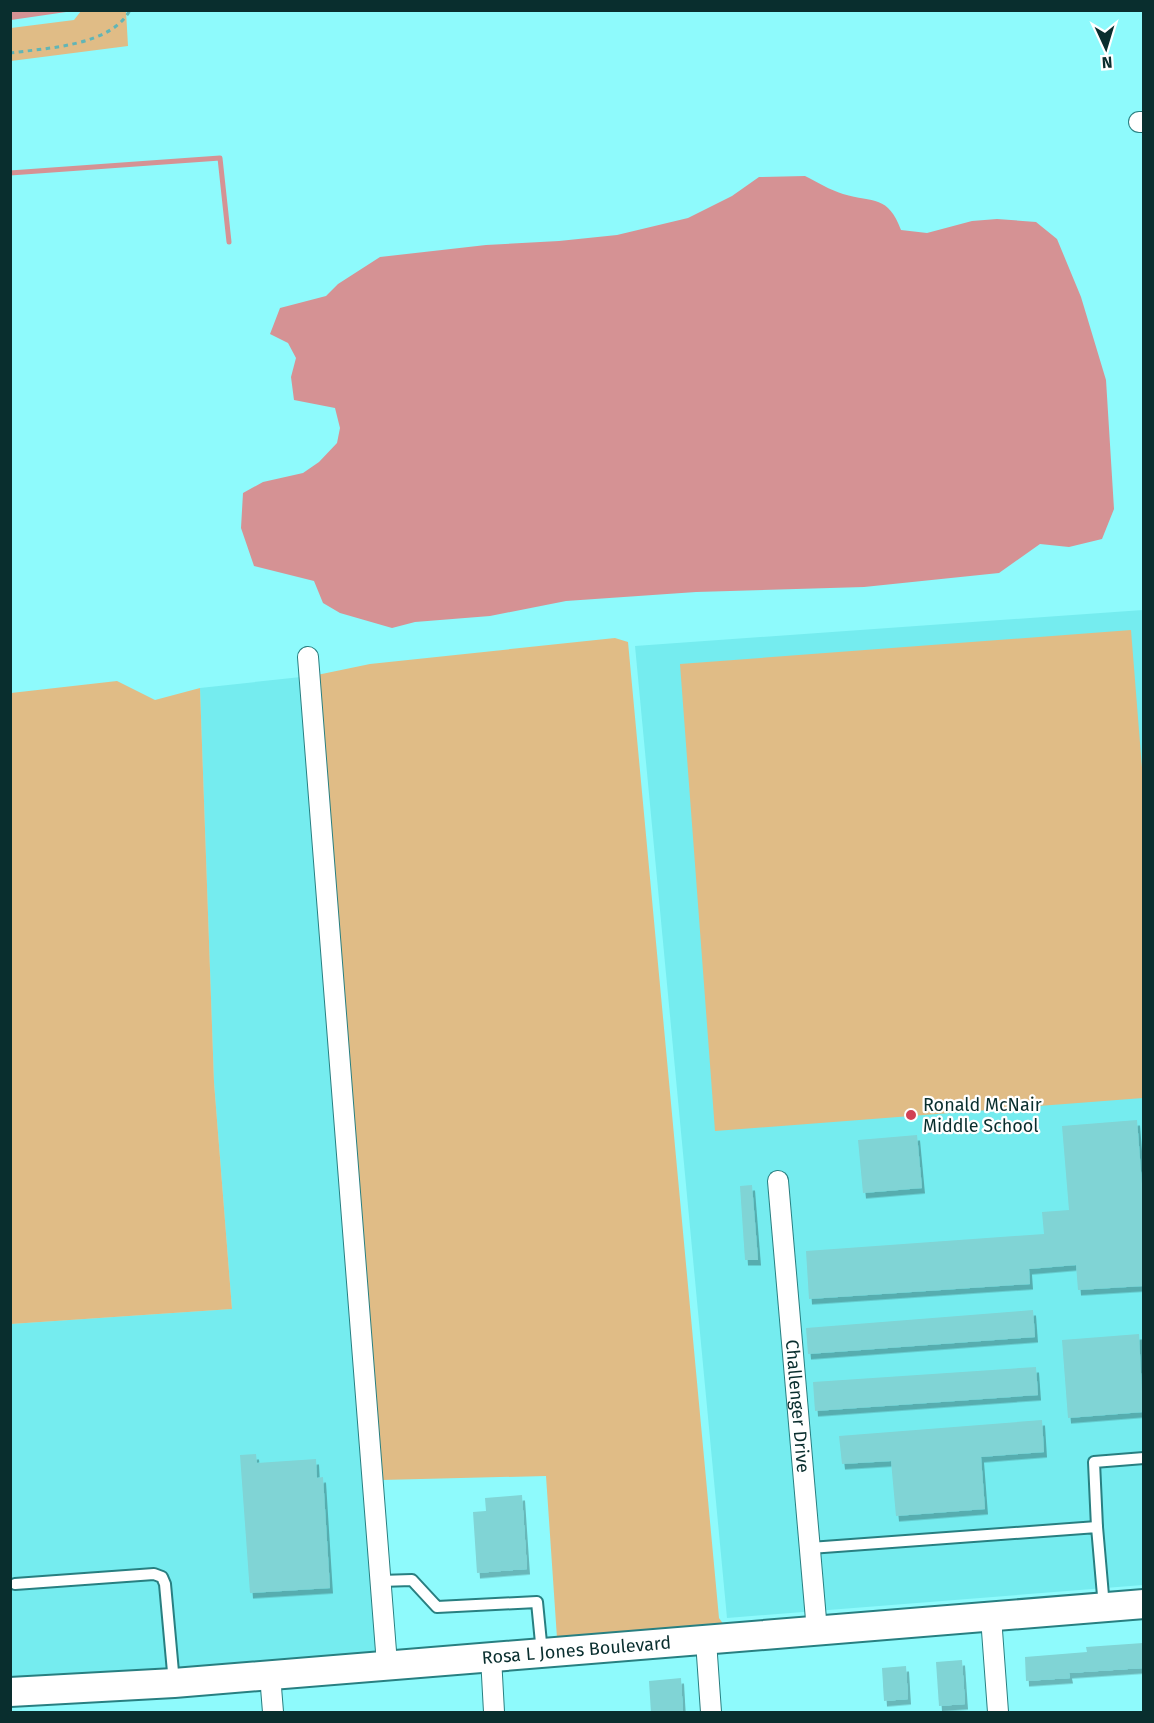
<svg xmlns="http://www.w3.org/2000/svg" width="1154" height="1723" font-family="'Fira Sans',sans-serif">
<defs>
<filter id="shadow"><feDropShadow dx="3" dy="5.5" stdDeviation="0" flood-color="#0004"/></filter>
</defs>
<rect width="100%" height="100%" fill="#8efafc"/>
<!-- built -->
<g fill="#75ecef">
<polygon points="1143,610 1143,1585 727,1618 635,646"/>
<polygon points="301,677 378,1656 11,1683 11,1324 232,1309 214,1082 200,688"/>
</g>
<!-- green -->
<g fill="#e0bc86">
<polygon points="81,11 126,11 128,46 11,61 11,28 74,20"/>
<polygon points="1131,630 1144,793 1143,1098 715,1131 680,664"/>
<polygon points="615,638 628,642 719,1618 724,1625 557,1638 546,1476 381,1480 317,675 370,664"/>
<polygon points="117,681 155,700 200,688 214,1082 232,1309 11,1324 11,693"/>
</g>
<!-- water -->
<g fill="#d59294">
<polygon points="10,11 11,10 73,11 11,20"/>
<path d="M805,176C817,182 830,190 843,194C874,203 888,195 901,230L927,233L972,221L997,219L1036,222L1057,239L1081,297L1106,380L1114,509L1102,539L1069,547L1040,544L999,573L864,587L696,592L566,601L490,616L415,622L392,628L340,613L323,603L314,581L254,566L241,528L243,493L263,482L303,473L319,462L337,443L340,428L335,408L294,400L291,377L296,358L288,343L270,334L280,308L326,296L338,284L380,257L486,245L559,241L617,235L688,218L732,196L759,177Z"/>
</g>
<g fill="none" stroke-linecap="round" stroke-linejoin="round">
<!-- stream -->
<polyline stroke="#d59294" stroke-width="5" points="10,173 220,158 229,242"/>
</g>
<!-- building -->
<g fill="#80d4d5" filter="url(#shadow)">
<polygon points="1137,1120 1143,1197 1143,1286 1078,1290 1076,1265 1029,1269 1030,1284 809,1299 806,1251 1044,1234 1042,1212 1069,1210 1062,1126"/>
<polygon points="917,1135 922,1188 863,1193 858,1140"/>
<polygon points="752,1185 758,1260 745,1260 740,1186"/>
<polygon points="1033,1310 1035,1337 808,1354 806,1328"/>
<polygon points="1139,1334 1143,1412 1068,1418 1062,1340"/>
<polygon points="1036,1367 1038,1395 815,1411 813,1382"/>
<polygon points="1042,1420 1044,1452 981,1457 985,1509 896,1516 891,1461 842,1464 839,1436"/>
<polygon points="256,1454 257,1463 316,1459 317,1478 323,1477 330,1588 250,1593 240,1455"/>
<polygon points="522,1495 527,1569 477,1573 473,1512 486,1511 485,1498"/>
<polygon points="1143,1643 1143,1668 1069,1673 1070,1678 1026,1681 1025,1657 1087,1652 1086,1647"/>
<polygon points="962,1660 965,1704 939,1706 936,1662"/>
<polygon points="906,1666 908,1699 884,1701 882,1668"/>
<polygon points="681,1678 683,1713 651,1713 649,1681"/>
</g>
<g fill="none" stroke-linecap="round" stroke-linejoin="round">
<defs>
<g id="lane">
<polyline points="1097,1527 1094,1462 1144,1458"/>
<polyline points="810,1548 1097,1527 1104,1607"/>
<polyline points="380,1581 412,1580 437,1607 537,1602 542,1653"/>
<polyline points="15,1584 154,1574 162,1577 165,1584 174,1683"/>
</g>
<g id="street">
<polyline points="1139,122 1144,122"/>
<polyline points="308,657 387,1664"/>
<path id="s1" d="M778,1181L817,1631"/>
<polyline points="991,1617 998,1712"/>
<polyline points="706,1641 711,1712"/>
<polyline points="491,1657 494,1712"/>
<polyline points="270,1675 273,1712"/>
</g>
<g id="secondary">
<path id="s2" d="M10,1692L174,1683L1144,1604"/>
</g>
</defs>
<!-- lane casing -->
<use href="#lane" stroke="#287f81" stroke-width="14"/>
<!-- street casing -->
<use href="#street" stroke="#287f81" stroke-width="22"/>
<!-- secondary casing -->
<use href="#secondary" stroke="#287f81" stroke-width="32"/>
<!-- path -->
<path stroke="#61b5b6" stroke-width="3" stroke-dasharray="4.5 4.5" stroke-linecap="butt" d="M10,53C47,48 111,46 130,10"/>
<!-- lane -->
<use href="#lane" stroke="#fff" stroke-width="10"/>
<!-- street -->
<use href="#street" stroke="#fff" stroke-width="20"/>
<!-- secondary -->
<use href="#secondary" stroke="#fff" stroke-width="28"/>
</g>
<!-- markers -->
<circle fill="#d14154" stroke="#fff" stroke-width="2" cx="911" cy="1115" r="6"/>
<g text-anchor="middle" dominant-baseline="central" stroke-width="4.5" stroke-linejoin="round" paint-order="stroke">
<!-- poi labels -->
<g font-size="18" fill="#092e2e" stroke="#fff" text-anchor="start">
<text x="923" y="1105">Ronald McNair<tspan x="923" dy="21">Middle School</tspan></text>
</g>
<!-- street labels -->
<g font-size="18" fill="#092e2e" stroke="#fff">
<text stroke="none"><textPath href="#s1" startOffset="226">Challenger Drive</textPath></text>
<text stroke="none"><textPath href="#s2" startOffset="568">Rosa L Jones Boulevard</textPath></text>
</g>
</g>
<!-- border -->
<rect width="1154" height="1723" fill="none" stroke="#092e2e" stroke-width="24"/>
<!-- north arrow -->
<g transform="translate(1106 48) rotate(176)" stroke="#ffffff" stroke-width="4.5" paint-order="stroke">
<path d="M0-4.5L10 22L0 15L-10 22Z" fill="#092e2e"/>
<text y="-9" font-size="16" font-weight="bold" text-anchor="middle" fill="#092e2e">N</text>
</g>
</svg>
